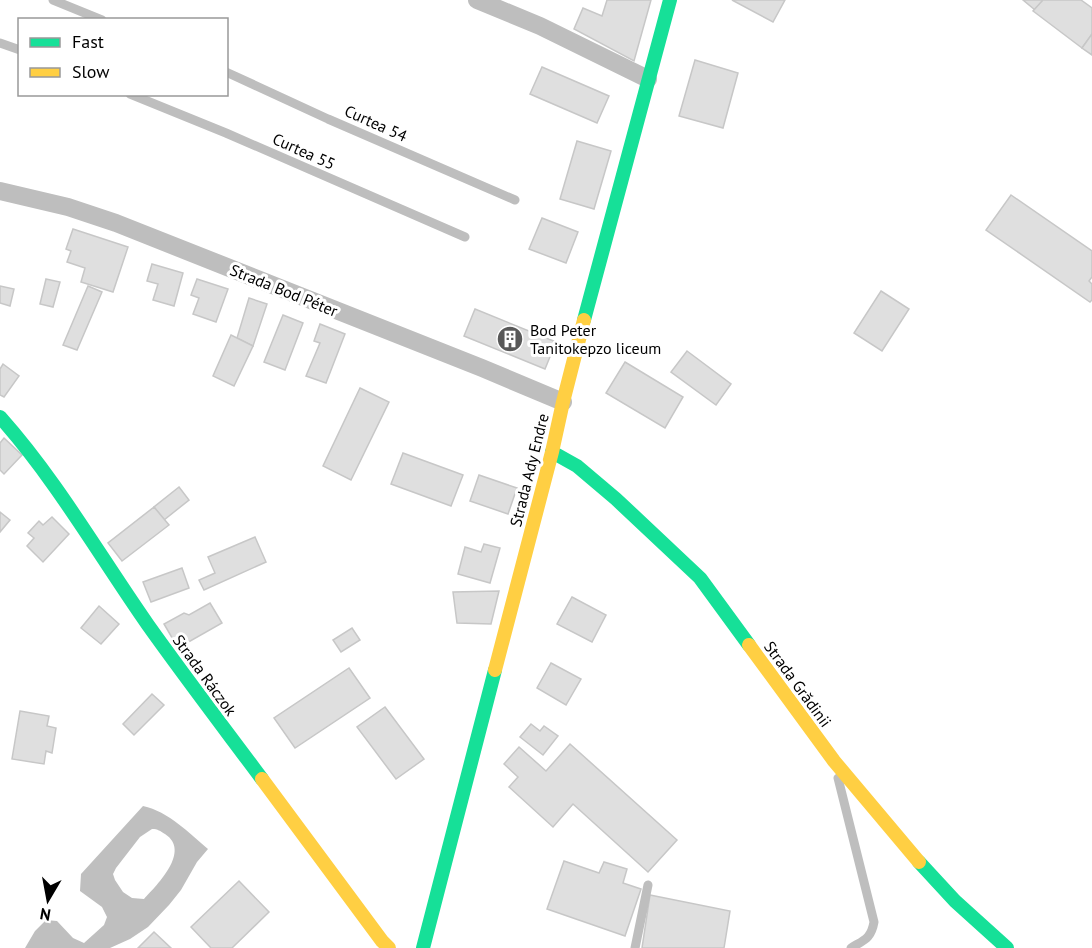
<svg xmlns="http://www.w3.org/2000/svg" width="1092" height="948" font-family="'PT Sans',sans-serif">
<rect width="100%" height="100%" fill="#fff"/>
<!-- water -->
<path fill="#bfbfbf" fill-rule="evenodd" d="M143,806C169,812 188,832 208,849L197,862L181,890L169,905L148,927L130,939L110,948H25L35,931L46,920L57,921L73,938L84,943L104,925L107,917L102,907L80,891L81,874ZM152,829C158,829 160,831 165,834C191,851 158,884 144,899L132,898L123,892L115,880L113,874L116,868L140,837Z"/>
<!-- building -->
<g fill="#dfdfdf" stroke="#c7c7c7" stroke-width="1.5">
<polygon points="607,0 651,0 634,61 574,29 583,8 602,16"/>
<polygon points="732,0 785,0 773,22"/>
<polygon points="1023,0 1043,0 1035,10"/>
<polygon points="1043,0 1081,0 1092,8 1092,34 1082,48 1033,11"/>
<polygon points="1092,34 1092,55 1082,48"/>
<polygon points="695,60 738,73 723,128 679,116"/>
<polygon points="542,67 609,96 597,123 530,94"/>
<polygon points="577,141 611,151 594,209 560,199"/>
<polygon points="1011,195 1092,251 1092,277 1089,281 1092,284 1092,300 1090,302 986,230"/>
<polygon points="542,218 578,232 566,263 529,249"/>
<polygon points="73,229 128,247 113,292 81,282 85,268 67,262 71,251 66,249"/>
<polygon points="152,264 183,273 174,306 153,300 158,284 147,281"/>
<polygon points="46,279 60,282 53,307 40,304"/>
<polygon points="197,279 228,289 216,322 193,314 199,298 191,295"/>
<polygon points="0,286 14,289 10,306 0,303"/>
<polygon points="88,286 102,292 77,350 63,345"/>
<polygon points="881,291 909,309 882,351 854,333"/>
<polygon points="249,298 267,304 253,346 237,338"/>
<polygon points="475,309 556,342 545,369 464,336"/>
<polygon points="283,315 303,323 285,370 264,362"/>
<polygon points="320,324 345,334 326,383 306,376 320,343 314,341"/>
<polygon points="231,335 253,346 234,386 213,376"/>
<polygon points="687,351 731,384 716,405 671,372"/>
<polygon points="625,362 683,397 665,428 606,393"/>
<polygon points="3,364 19,376 4,397 0,395 0,369"/>
<polygon points="360,388 389,402 351,480 323,466"/>
<polygon points="4,438 22,455 4,474 0,470 0,443"/>
<polygon points="403,453 463,475 451,506 391,484"/>
<polygon points="479,475 517,488 508,514 470,501"/>
<polygon points="179,487 189,500 164,520 154,507"/>
<polygon points="154,507 169,525 122,561 108,543"/>
<polygon points="0,512 10,520 0,532"/>
<polygon points="52,517 69,534 43,562 27,546 34,538 28,533 39,521 43,525"/>
<polygon points="255,537 266,562 204,590 199,580 215,573 208,557"/>
<polygon points="484,544 500,548 490,583 458,574 465,547 481,552"/>
<polygon points="182,568 189,588 151,602 143,582"/>
<polygon points="499,591 491,624 457,623 453,592"/>
<polygon points="572,597 606,615 592,642 557,624"/>
<polygon points="210,603 222,623 178,648 164,624 184,613 189,615"/>
<polygon points="99,606 119,624 101,644 81,628"/>
<polygon points="352,628 360,640 341,652 333,640"/>
<polygon points="551,663 581,679 566,705 537,688"/>
<polygon points="349,668 370,698 295,748 274,718"/>
<polygon points="152,694 164,705 134,735 123,724"/>
<polygon points="385,707 424,759 396,779 357,727"/>
<polygon points="20,711 49,716 47,726 56,728 52,753 46,751 44,764 12,759"/>
<polygon points="531,724 540,731 544,726 558,736 543,755 520,737"/>
<polygon points="570,744 677,840 648,872 573,804 553,827 509,787 518,777 504,764 519,747 546,771"/>
<polygon points="564,861 599,873 604,862 627,869 623,883 641,889 625,936 547,909"/>
<polygon points="239,881 269,912 232,948 211,948 191,927"/>
<polygon points="650,895 730,911 724,948 642,948"/>
<polygon points="154,932 171,948 138,948"/>
</g>
<g fill="none" stroke-linecap="round" stroke-linejoin="round">
<!-- lane -->
<g stroke="#bebebe" stroke-width="9">
<polyline points="53,0 102,20"/>
<polyline points="0,43 20,50"/>
<polyline points="226,72 328,119 515,200"/>
<polyline points="130,94 226,133 465,237"/>
<path d="M838,778L874,922C871,939 864,940 851,948"/>
<polyline points="635,948 648,885"/>
</g>
<!-- street -->
<g stroke="#bebebe" stroke-width="18">
<polyline points="477,0 540,26 648,79"/>
<polyline points="0,191 68,207 116,223 482,368 563,402"/>
</g>
<!-- fast -->
<g stroke="#16e098" stroke-width="14">
<polyline points="584,320 670,0"/>
<path d="M0,417C57,481 99,555 148,625C185,677 224,728 262,779"/>
<polyline points="552,452 577,466 616,499 700,578 749,645"/>
<polyline points="919,862 955,901 1007,948"/>
<polyline points="423,948 495,670"/>
</g>
<!-- slow -->
<g stroke="#ffcf43" stroke-width="14">
<polyline points="749,645 834,761 919,862"/>
<polyline points="495,670 552,452 563,402 584,320"/>
<polyline points="262,779 382,941 389,948"/>
</g>
</g>
<!-- icons -->
<defs>
<symbol id="building-disc" viewBox="-11 -11 22 22"><circle r="9.5" fill="#595959" stroke="#fff"/><path d="M-4-6H4V6H1V3H-1V6H-4ZM-2.5-4.3h1.7v1.8h-1.7ZM.8-4.3h1.7v1.8H.8ZM-2.5-1h1.7V.8h-1.7ZM.8-1h1.7V.8H.8Z" fill="#fff"/></symbol>
</defs>
<g fill-rule="evenodd">
<use href="#building-disc" x="495" y="324" width="30" height="30"/>
</g>
<g text-anchor="middle" dominant-baseline="central" stroke-width="6" stroke-linejoin="round" paint-order="stroke">
<!-- street labels -->
<g font-size="16" fill="#000" stroke="#fff">
<text transform="translate(376 123) rotate(24)">Curtea 54</text>
<text transform="translate(304 151) rotate(24)">Curtea 55</text>
<text transform="translate(284 290) rotate(22)">Strada Bod Péter</text>
<text transform="translate(529 470) rotate(-76)">Strada Ady Endre</text>
<text transform="translate(205 675) rotate(54)">Strada Ráczok</text>
<text transform="translate(798 684) rotate(54)">Strada Grădinii</text>
</g>
<!-- poi labels -->
<g font-size="16" fill="#000" stroke="#fff" text-anchor="start">
<text x="530" y="330">Bod Peter<tspan x="530" dy="18">Tanitokepzo liceum</tspan></text>
</g>
</g>
<!-- legend -->
<rect x="18" y="18" width="210" height="78" fill="#ffffff" stroke="#999999" stroke-width="1.5"/>
<rect x="30" y="38" width="30" height="9" fill="#16e098" stroke="#999999" stroke-width="1.5"/>
<text x="72" y="48" font-size="18" fill="#000000">Fast</text>
<rect x="30" y="68" width="30" height="9" fill="#ffcf43" stroke="#999999" stroke-width="1.5"/>
<text x="72" y="78" font-size="18" fill="#000000">Slow</text>
<!-- north arrow -->
<g transform="translate(48 900) rotate(190)" stroke="#ffffff" stroke-width="4.5" paint-order="stroke">
<path d="M0-4.5L10 22L0 15L-10 22Z" fill="#000000"/>
<text y="-9" font-size="16" font-weight="bold" text-anchor="middle" fill="#000000">N</text>
</g>
</svg>
